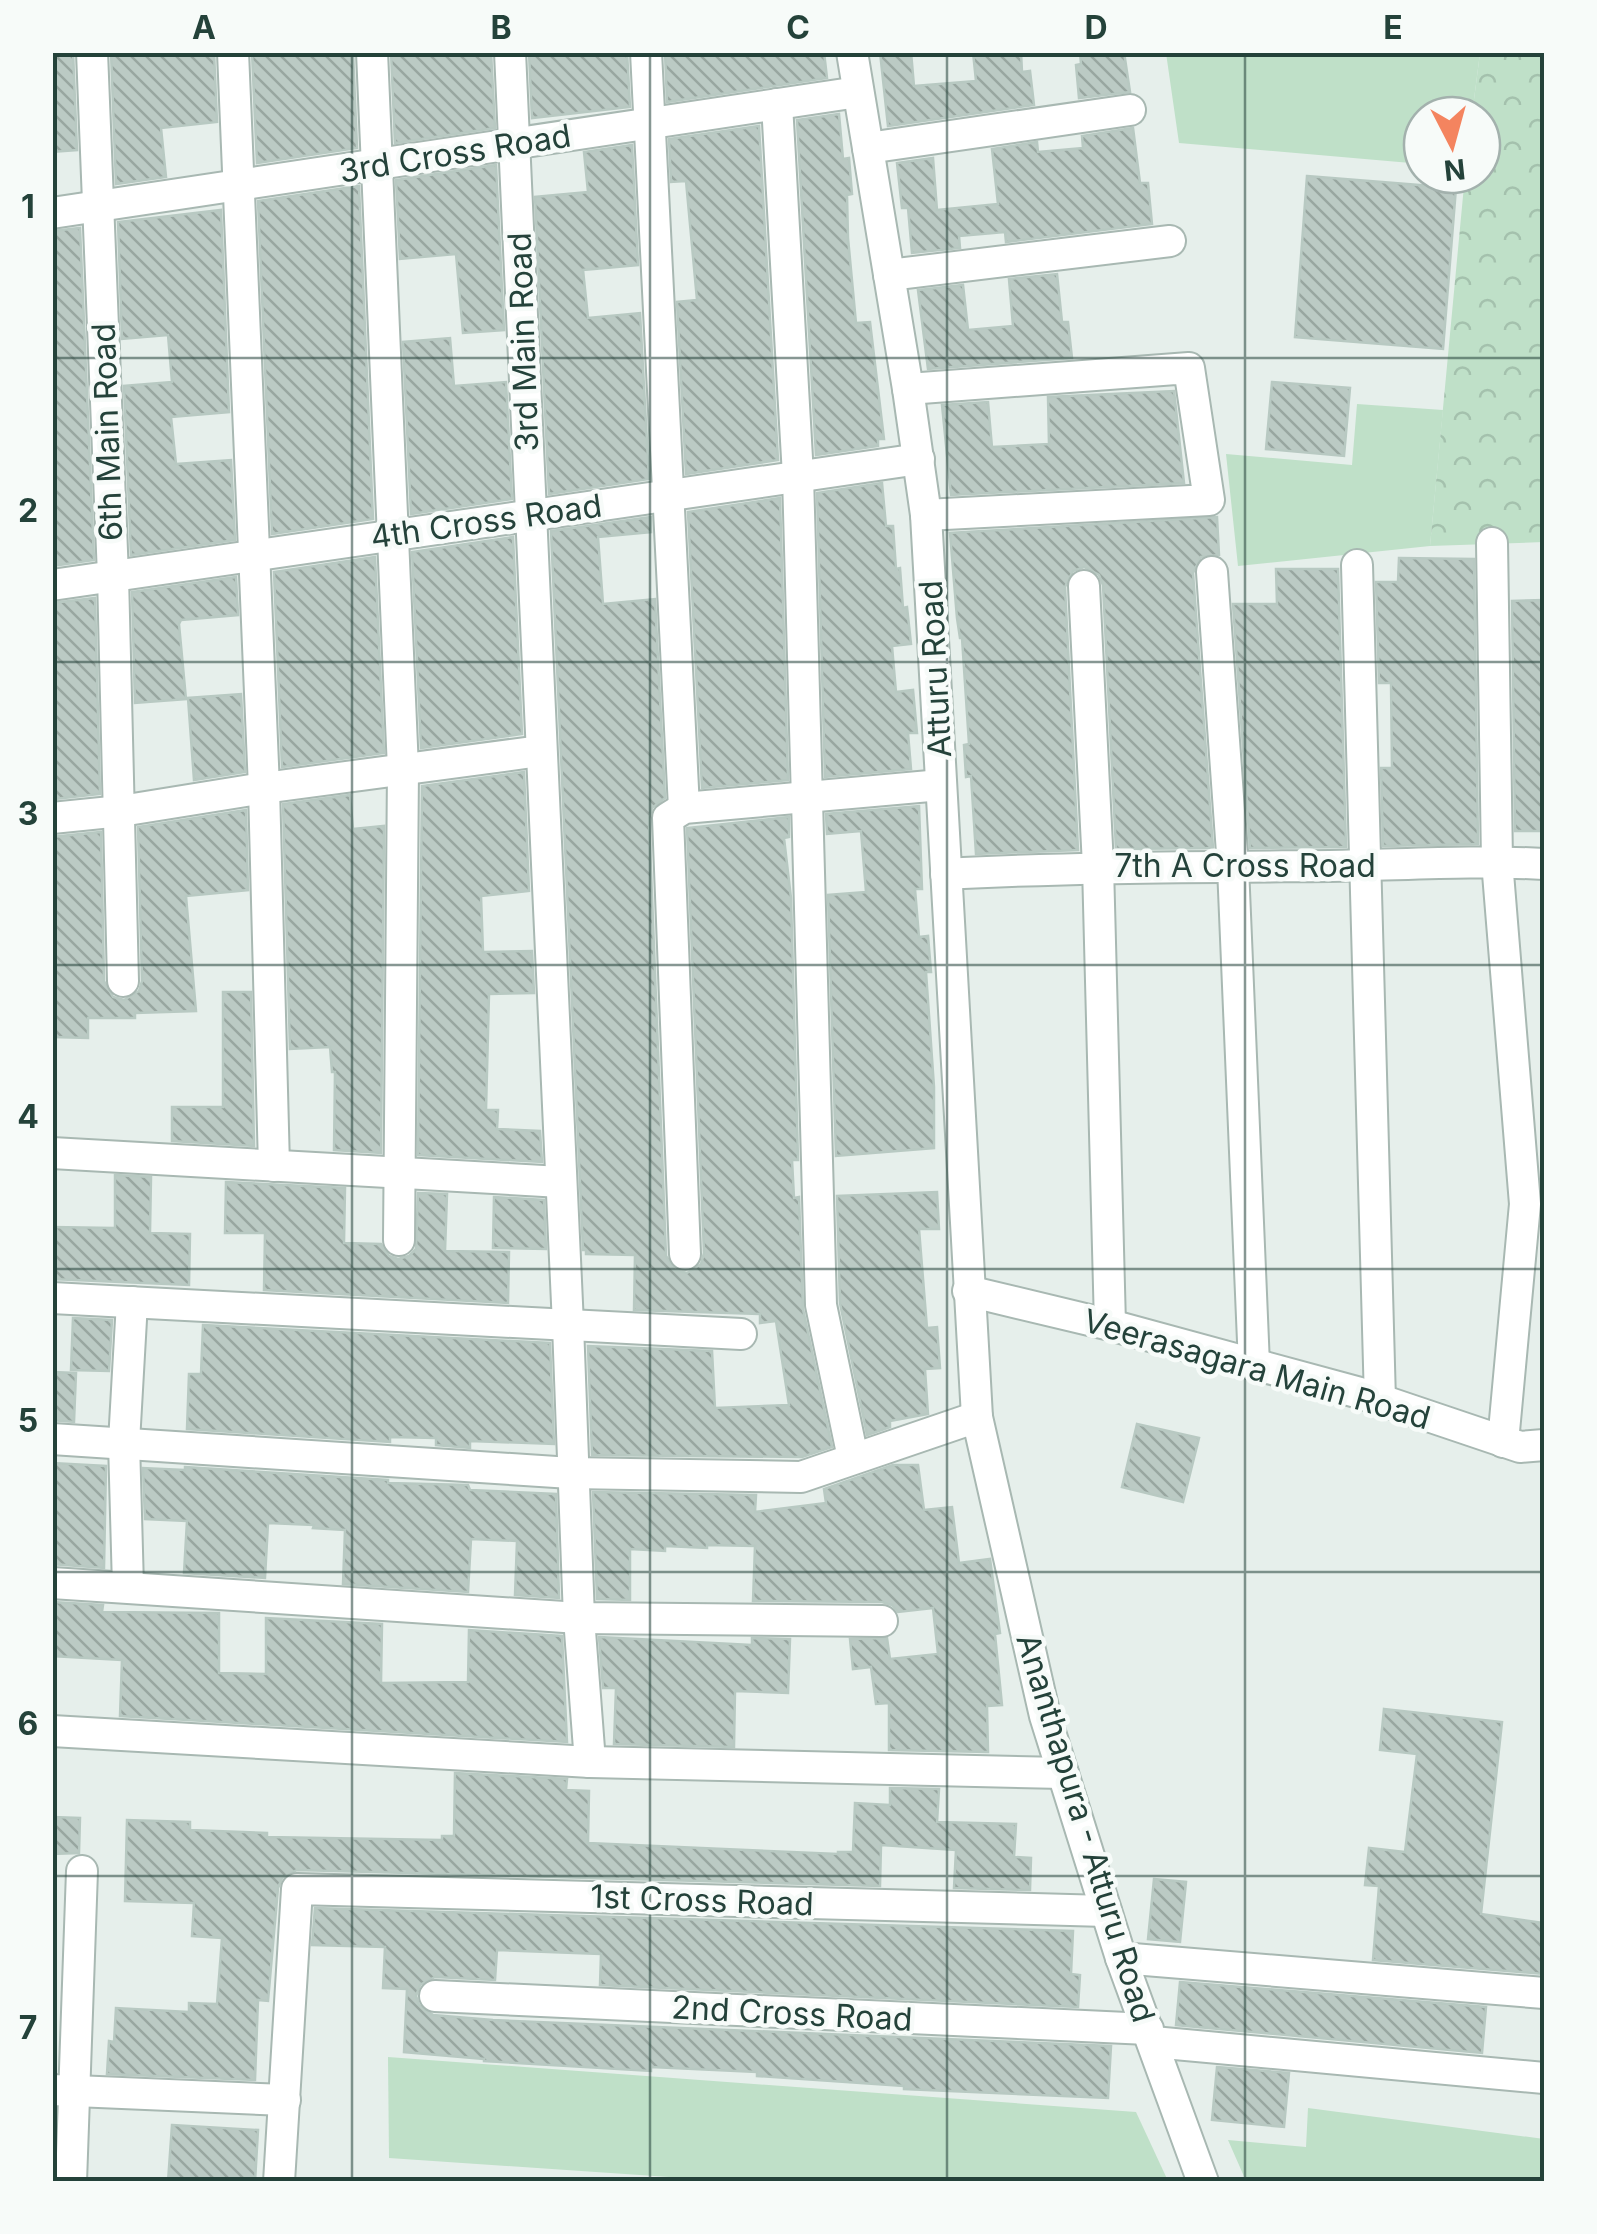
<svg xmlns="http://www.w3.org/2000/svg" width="1597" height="2234" font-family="Inter,sans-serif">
<defs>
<pattern id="forest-crowns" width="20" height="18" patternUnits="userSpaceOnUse" patternTransform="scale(2.5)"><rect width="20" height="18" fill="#bfe0c8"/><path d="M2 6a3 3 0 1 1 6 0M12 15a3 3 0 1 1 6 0" fill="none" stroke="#a4c1ad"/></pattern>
<pattern id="building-back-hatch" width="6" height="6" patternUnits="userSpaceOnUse" patternTransform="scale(2.5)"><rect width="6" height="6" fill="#bbcac4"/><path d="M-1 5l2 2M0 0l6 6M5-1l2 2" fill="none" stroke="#98a6a0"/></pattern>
</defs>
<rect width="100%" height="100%" fill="#e6efeb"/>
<!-- green -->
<g fill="#bfe0c8">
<polygon points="1166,53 1480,53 1472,115 1422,115 1422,164 1179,143"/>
<polygon points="1357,404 1443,410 1430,546 1238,566 1226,454 1352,465"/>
<polygon points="388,2057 1136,2112 1168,2181 742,2182 389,2158"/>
<polygon points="1308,2108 1544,2139 1544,2181 1246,2181 1228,2140 1306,2147"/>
</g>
<!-- forest -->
<polygon fill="url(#forest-crowns)" points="1480,53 1544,53 1544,542 1430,546 1465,175 1482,175 1482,115 1472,115"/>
<!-- building -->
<g fill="url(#building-back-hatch)" stroke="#b8c9c2" stroke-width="2.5">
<polygon points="52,52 73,52 77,150 52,152"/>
<polygon points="111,52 214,52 217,122 161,128 166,177 116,184"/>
<polygon points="252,52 353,52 357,148 257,163"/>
<polygon points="391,52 491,52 495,128 395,143"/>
<polygon points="529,52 627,52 630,107 532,118"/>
<polygon points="665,52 824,52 827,78 667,102"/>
<polygon points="880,52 911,52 914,86 976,81 973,52 1021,52 1022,72 1030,71 1034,105 888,126"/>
<polygon points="1080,52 1124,52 1130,92 1079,98 1076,65 1081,64"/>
<polygon points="839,114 843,159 849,158 852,194 847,195 848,238 856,323 870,322 884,439 878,439 878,446 816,455 797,120"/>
<polygon points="759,126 778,460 686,474 677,302 697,300 686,181 671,182 669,139"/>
<polygon points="1133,128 1140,183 1148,183 1152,224 1006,242 1005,232 959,236 960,248 912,253 908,208 902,208 897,163 933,158 937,210 998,204 992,149 1037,142 1038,152 1083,148 1082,136"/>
<polygon points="632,145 638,265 583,270 588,318 640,313 649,479 549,494 535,197 588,192 584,152"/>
<polygon points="496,165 504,330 463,333 456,254 400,259 396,180"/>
<polygon points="1307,176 1456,188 1443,349 1295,337"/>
<polygon points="359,186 373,519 272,534 258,201"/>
<polygon points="221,210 229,412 171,417 176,464 231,460 235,540 131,555 124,386 172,382 168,335 122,339 118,222"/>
<polygon points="80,228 94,560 52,566 52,231"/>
<polygon points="1057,274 1062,322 1068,322 1072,358 928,369 918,290 963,285 968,330 1013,326 1009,279"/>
<polygon points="450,338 454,386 506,382 512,499 411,514 403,342"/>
<polygon points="1272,382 1350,388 1344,456 1266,449"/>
<polygon points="1174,391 1184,483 951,495 942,405 988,402 992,447 1049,444 1048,397"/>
<polygon points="882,483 886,526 893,526 896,569 900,568 903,608 907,607 911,644 892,646 896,692 913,690 917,733 908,733 911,769 825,777 817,493"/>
<polygon points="780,498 788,780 702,788 688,512"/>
<polygon points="651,517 651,532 598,537 603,604 655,599 665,798 652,808 649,819 666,1256 675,1270 687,1273 701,1264 704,1253 687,828 789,817 789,837 784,838 791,898 798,1160 792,1160 794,1198 799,1197 803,1309 832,1447 802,1457 592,1455 588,1346 712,1351 715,1408 789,1405 776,1321 760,1323 760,1314 634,1310 635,1255 586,1254 586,1250 583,1250 551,531"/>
<polygon points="1217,517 1219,555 1201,557 1193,573 1213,848 1116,849 1103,585 1099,575 1084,567 1073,571 1065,587 1078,850 976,854 971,776 966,777 964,745 969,744 962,638 960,638 957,618 950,533"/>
<polygon points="513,537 522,734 421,748 412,552"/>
<polygon points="375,557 384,753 282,767 274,572"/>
<polygon points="1399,558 1474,559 1478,844 1383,846 1381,768 1392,768 1391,683 1379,683 1376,582 1398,582"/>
<polygon points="1276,569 1338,569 1346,847 1250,848 1233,604 1277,604"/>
<polygon points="236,577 238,615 181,620 179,624 186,699 135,703 132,592"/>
<polygon points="95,598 100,794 54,799 52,603"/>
<polygon points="1544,600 1544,831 1515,831 1512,601"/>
<polygon points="241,694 245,772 194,780 188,698"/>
<polygon points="524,772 529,891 481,896 483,952 532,951 534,993 489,994 486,1110 498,1110 497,1129 540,1131 542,1162 418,1155 422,786"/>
<polygon points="350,795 353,829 384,826 381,1153 334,1150 335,1072 332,1072 330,1047 290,1049 283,804"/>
<polygon points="919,806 922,889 915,889 919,937 928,936 931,972 926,972 934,1087 934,1148 836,1156 828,895 866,892 861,831 827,834 826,814"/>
<polygon points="246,810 248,890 186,896 196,1011 135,1013 135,1018 88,1018 88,1038 52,1037 52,837 101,832 104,981 113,997 124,1000 139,991 142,981 138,827"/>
<polygon points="223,992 251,992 254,1146 172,1141 172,1107 223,1107"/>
<polygon points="115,1175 151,1177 150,1233 190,1234 189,1285 52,1279 52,1227 115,1228"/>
<polygon points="226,1182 345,1188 344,1243 381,1244 389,1256 398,1259 409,1256 416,1249 418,1193 447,1194 445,1251 509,1252 508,1303 264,1290 265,1233 225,1233"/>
<polygon points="937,1192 939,1229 919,1229 927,1328 937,1327 940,1368 925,1369 928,1414 890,1421 890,1427 867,1435 840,1303 837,1196"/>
<polygon points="494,1197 544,1200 546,1249 493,1248"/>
<polygon points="73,1318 112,1320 109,1371 71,1370"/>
<polygon points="203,1325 550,1343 554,1444 470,1441 470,1448 436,1445 436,1438 390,1437 390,1442 187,1429 189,1374 201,1374"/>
<polygon points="52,1372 76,1373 74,1422 52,1420"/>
<polygon points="1137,1424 1199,1438 1183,1502 1122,1487"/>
<polygon points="52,1463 106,1466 104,1568 52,1564"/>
<polygon points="893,1465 918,1465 924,1510 952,1507 959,1563 990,1559 1000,1633 995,1634 1002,1705 987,1706 988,1752 889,1750 889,1703 876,1704 871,1667 853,1669 850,1639 887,1638 890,1659 938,1654 933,1608 898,1612 892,1605 882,1602 753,1601 755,1546 707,1545 707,1548 665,1546 665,1551 630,1549 630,1600 597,1599 593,1492 756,1495 755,1512 826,1503 824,1489"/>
<polygon points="185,1467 388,1480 388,1483 468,1485 470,1490 556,1494 559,1598 515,1595 517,1541 471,1539 468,1592 343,1584 345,1530 313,1528 314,1525 268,1523 265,1578 184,1573 187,1521 145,1519 143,1468 185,1470"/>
<polygon points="52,1602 103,1605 102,1612 219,1613 219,1673 266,1674 266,1618 382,1624 381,1683 468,1682 469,1630 562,1636 567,1742 120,1716 122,1660 52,1656"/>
<polygon points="599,1637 752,1645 752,1638 790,1639 788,1693 735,1691 734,1747 614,1744 616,1688 603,1688"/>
<polygon points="1384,1709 1502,1722 1481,1914 1544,1923 1544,1974 1373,1960 1379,1886 1365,1885 1369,1848 1405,1852 1417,1754 1380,1750"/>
<polygon points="455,1773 567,1779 566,1790 589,1791 588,1843 838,1854 838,1852 853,1852 855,1803 890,1805 890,1788 939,1789 937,1822 1016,1824 1014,1857 1031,1858 1030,1890 954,1888 956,1850 881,1845 880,1886 297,1870 282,1878 278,1888 268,2001 258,2000 255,2080 107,2074 109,2041 114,2042 116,2008 189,2012 189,2003 217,2004 222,1938 192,1936 194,1903 125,1901 127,1820 190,1822 190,1830 267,1833 267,1837 442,1840 442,1836 454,1836"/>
<polygon points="52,1817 80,1818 79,1853 52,1854"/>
<polygon points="1154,1879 1186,1882 1180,1942 1148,1939"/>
<polygon points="315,1908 1073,1931 1071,1974 1080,1975 1078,2007 600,1985 601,1954 497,1950 495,1980 435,1977 420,1985 416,1996 419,2005 433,2015 493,2020 1111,2046 1108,2098 904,2089 904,2086 757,2076 757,2072 651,2067 651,2071 484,2061 484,2059 404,2052 407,1989 383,1988 385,1947 312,1945"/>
<polygon points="1180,1982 1486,2007 1482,2053 1176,2025"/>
<polygon points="1217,2067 1289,2073 1284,2127 1212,2120"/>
<polygon points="172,2125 258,2130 255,2182 168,2182"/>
</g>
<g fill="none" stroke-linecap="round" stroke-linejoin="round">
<defs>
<g id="minor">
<polyline points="92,52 113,576 123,981"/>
<polyline points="233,52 264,788 274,1166"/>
<polyline points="372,52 403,769 399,1240"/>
<polyline points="510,52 568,1325 579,1618 590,1762"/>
<polyline points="646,52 684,808"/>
<polyline points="852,52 908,389 926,515 977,1417 1045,1716 1121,1958 1203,2182"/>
<polyline points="777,104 798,476 821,1305 853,1458"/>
<polyline points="868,148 1130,110"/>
<polyline points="52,213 858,92"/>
<polyline points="889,275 1170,241"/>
<polyline points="908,389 1189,368 1209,500 926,515"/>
<polyline points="1492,543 1497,861 1525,1204 1503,1442"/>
<polyline points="1357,565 1380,1401"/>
<polyline points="1212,572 1233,867 1254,1365"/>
<polyline points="52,585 919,459"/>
<polyline points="1084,586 1098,866 1110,1325"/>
<polyline points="52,818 121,811 264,788 540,751"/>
<path d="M946,874C1074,867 1201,867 1330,866C1401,865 1473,860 1544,864"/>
<polyline points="52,1153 561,1182"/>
<polyline points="685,1254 668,818 684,808 941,785"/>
<polyline points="968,1291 1110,1325 1360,1393 1520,1447 1544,1445"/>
<polyline points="52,1298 741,1334"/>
<polyline points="52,1439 571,1473 801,1477 977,1417"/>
<polyline points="52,1583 579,1618 882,1621"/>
<polyline points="128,1587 124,1442 132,1302"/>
<polyline points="52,1731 590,1762 1063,1773"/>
<polyline points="1121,1958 1544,1993"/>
<polyline points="435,1996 1148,2029"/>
<polyline points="1153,2042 1544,2078"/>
<polyline points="52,2090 285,2100"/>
<polyline points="71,2182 82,1871"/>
<polyline points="279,2182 297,1889 1106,1911"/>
</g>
</defs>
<!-- minor casing -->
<use href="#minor" stroke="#a8b8b2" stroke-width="34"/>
<!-- minor -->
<use href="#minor" stroke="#fff" stroke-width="30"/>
</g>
<!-- grid -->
<path fill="none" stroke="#24423a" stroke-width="2.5" stroke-opacity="0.55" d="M352,52V2182M650,52V2182M947,52V2182M1245,52V2182M52,358H1544M52,662H1544M52,965H1544M52,1269H1544M52,1572H1544M52,1876H1544"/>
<g text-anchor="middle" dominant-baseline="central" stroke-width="9" stroke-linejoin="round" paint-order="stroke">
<!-- street labels -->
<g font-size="32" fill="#24423a" stroke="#f7fbf9">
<text transform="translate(455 153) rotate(-9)">3rd Cross Road</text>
<text transform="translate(523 342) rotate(-92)">3rd Main Road</text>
<text transform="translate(107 432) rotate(-92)">6th Main Road</text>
<text transform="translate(486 521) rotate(-8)">4th Cross Road</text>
<text transform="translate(935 669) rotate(-93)">Atturu Road</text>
<text x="1245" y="865">7th A Cross Road</text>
<text transform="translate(1257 1369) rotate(16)">Veerasagara Main Road</text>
<text transform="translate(1086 1828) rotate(73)">Ananthapura - Atturu Road</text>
<text transform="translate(702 1900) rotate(2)">1st Cross Road</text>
<text transform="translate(792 2013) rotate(3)">2nd Cross Road</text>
</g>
</g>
<!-- border -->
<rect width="1597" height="2234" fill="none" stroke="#f7fbf9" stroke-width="110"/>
<!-- north arrow -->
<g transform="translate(1452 145) rotate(174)"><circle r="48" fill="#f7fbf9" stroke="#a3b1ad" stroke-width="2.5"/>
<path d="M0-8L18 38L0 25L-18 38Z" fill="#f4845f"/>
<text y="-15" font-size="28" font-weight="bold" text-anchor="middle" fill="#24423a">N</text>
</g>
<rect x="55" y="55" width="1487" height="2124" fill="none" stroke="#24423a" stroke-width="4"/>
<g font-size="32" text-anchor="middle" font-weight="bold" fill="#24423a">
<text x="204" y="39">A</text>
<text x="501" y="39">B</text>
<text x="798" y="39">C</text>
<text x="1096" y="39">D</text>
<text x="1393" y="39">E</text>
<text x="28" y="218">1</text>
<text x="28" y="522">2</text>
<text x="28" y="825">3</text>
<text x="28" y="1128">4</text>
<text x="28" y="1432">5</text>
<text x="28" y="1735">6</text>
<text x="28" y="2039">7</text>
</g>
</svg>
